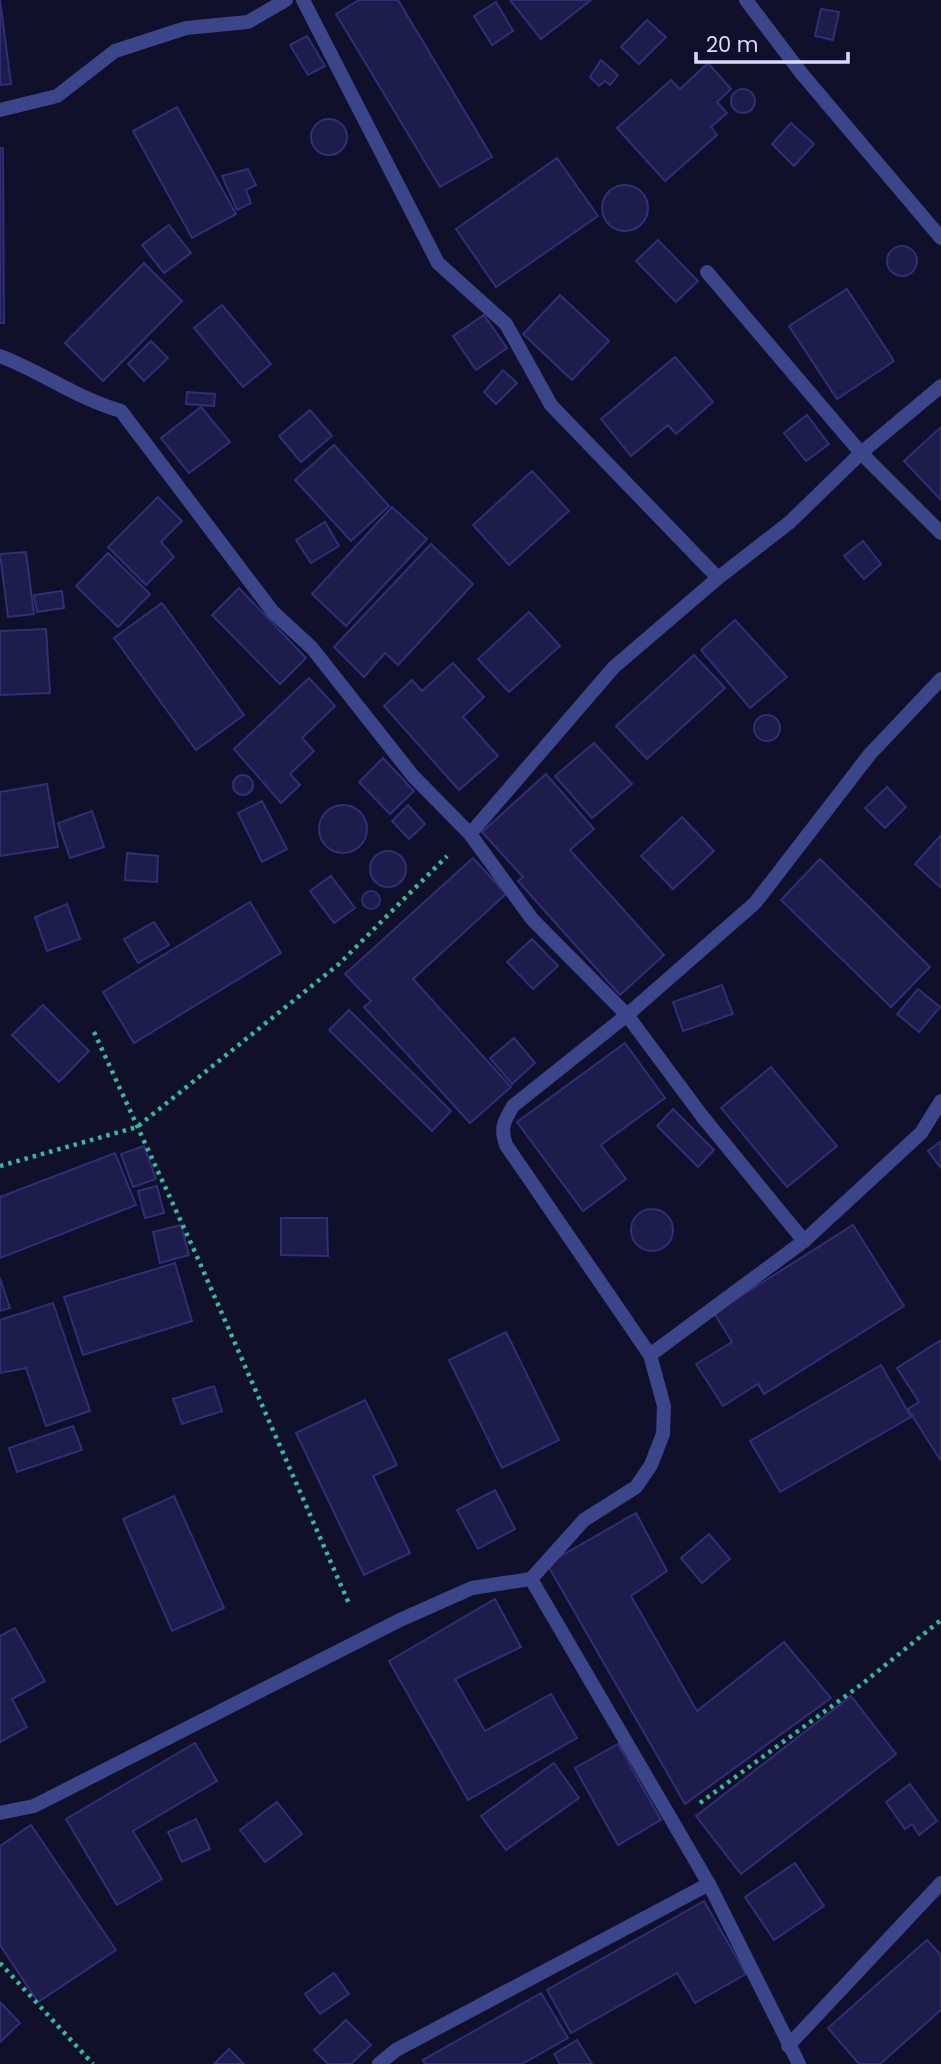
<svg xmlns="http://www.w3.org/2000/svg" width="941" height="2064" font-family="Poppins,sans-serif">
<rect width="100%" height="100%" fill="#10102a"/>
<!-- building -->
<g fill="#1e1c4b" stroke="#302e78" stroke-width="2">
<polygon points="0,0 11,84 0,85"/>
<polygon points="359,0 398,0 492,157 440,187 336,14"/>
<polygon points="510,0 591,0 541,39"/>
<polygon points="496,2 513,31 492,45 474,16"/>
<polygon points="821,9 839,12 833,40 815,36"/>
<polygon points="647,20 666,37 639,64 621,47"/>
<polygon points="307,36 325,66 308,75 290,45"/>
<polygon points="601,60 618,75 610,85 605,81 599,86 590,77"/>
<polygon points="708,63 731,89 717,102 727,113 711,127 717,135 665,181 617,128 671,80 680,89"/>
<circle cx="743" cy="101" r="12"/>
<polygon points="177,107 236,214 192,238 133,131"/>
<circle cx="329" cy="137" r="18"/>
<polygon points="791,123 814,144 794,166 772,144"/>
<polygon points="0,148 3,148 4,323 0,323"/>
<polygon points="557,158 598,216 496,287 456,229"/>
<polygon points="248,169 256,185 246,190 251,203 237,210 222,176"/>
<circle cx="625" cy="208" r="23"/>
<polygon points="169,225 191,253 164,273 142,245"/>
<polygon points="658,240 698,281 676,302 636,261"/>
<circle cx="902" cy="261" r="15"/>
<polygon points="144,263 182,301 103,381 65,343"/>
<polygon points="847,289 894,361 837,399 789,326"/>
<polygon points="560,295 609,341 572,380 523,334"/>
<polygon points="222,305 271,364 243,387 194,328"/>
<polygon points="484,315 507,348 476,370 453,336"/>
<polygon points="151,341 168,358 144,381 128,364"/>
<polygon points="675,357 713,402 676,434 668,425 631,456 601,419"/>
<polygon points="503,370 517,383 496,404 484,392"/>
<polygon points="187,392 215,394 214,406 186,404"/>
<polygon points="201,407 230,442 189,473 161,438"/>
<polygon points="310,410 332,436 301,462 279,436"/>
<polygon points="807,415 829,444 806,461 784,433"/>
<polygon points="941,427 941,500 904,461"/>
<polygon points="334,445 389,506 351,541 295,480"/>
<polygon points="532,471 569,511 509,565 473,525"/>
<polygon points="158,497 182,521 161,542 174,557 146,585 108,547"/>
<polygon points="392,507 427,539 346,626 312,594"/>
<polygon points="325,522 339,546 311,563 296,540"/>
<polygon points="863,541 881,564 864,579 844,556"/>
<polygon points="431,544 473,584 398,665 385,653 364,677 334,647"/>
<polygon points="26,552 34,614 8,617 0,554"/>
<polygon points="108,553 150,594 118,627 76,586"/>
<polygon points="239,588 306,658 280,684 212,615"/>
<polygon points="62,591 64,608 37,612 34,595"/>
<polygon points="162,603 244,715 196,750 114,638"/>
<polygon points="529,612 560,646 509,692 478,659"/>
<polygon points="735,620 787,677 750,708 701,650"/>
<polygon points="46,629 50,693 0,695 0,631"/>
<polygon points="694,655 725,688 647,759 616,726"/>
<polygon points="453,663 484,697 463,717 498,756 459,790 384,706 412,680 422,691"/>
<polygon points="309,678 335,706 302,738 314,751 290,774 300,785 281,803 234,749"/>
<circle cx="767" cy="728" r="13"/>
<polygon points="594,743 632,784 592,818 555,776"/>
<polygon points="383,758 414,791 390,814 359,782"/>
<polygon points="546,774 594,829 570,850 664,955 620,995 518,881 523,877 482,832"/>
<circle cx="243" cy="785" r="10"/>
<polygon points="47,784 58,847 0,856 0,792"/>
<polygon points="887,787 906,807 885,828 865,808"/>
<polygon points="262,801 287,849 262,862 238,813"/>
<circle cx="343" cy="829" r="24"/>
<polygon points="408,805 425,824 409,839 392,821"/>
<polygon points="92,811 104,847 70,858 58,823"/>
<polygon points="682,817 714,851 673,889 641,856"/>
<polygon points="941,835 941,888 915,864"/>
<circle cx="388" cy="869" r="18"/>
<polygon points="127,853 158,856 157,882 125,880"/>
<polygon points="473,858 506,894 413,979 511,1087 470,1123 364,1007 371,1001 345,974"/>
<polygon points="820,859 930,967 891,1007 781,900"/>
<polygon points="331,876 355,908 334,923 310,891"/>
<circle cx="371" cy="900" r="9"/>
<polygon points="250,902 281,953 134,1043 103,992"/>
<polygon points="67,904 80,939 47,951 35,917"/>
<polygon points="154,922 169,945 138,963 124,939"/>
<polygon points="532,939 558,966 533,989 507,962"/>
<polygon points="722,985 733,1014 683,1031 673,1002"/>
<polygon points="918,989 940,1007 919,1032 897,1014"/>
<polygon points="43,1005 89,1051 59,1082 12,1035"/>
<polygon points="349,1010 451,1111 432,1131 329,1030"/>
<polygon points="514,1038 535,1063 512,1084 490,1058"/>
<polygon points="625,1043 665,1098 601,1145 626,1179 583,1211 517,1122"/>
<polygon points="771,1067 837,1146 787,1187 721,1108"/>
<polygon points="673,1109 714,1150 698,1167 657,1126"/>
<polygon points="941,1141 941,1168 928,1151"/>
<polygon points="144,1146 156,1179 133,1187 121,1154"/>
<polygon points="115,1153 136,1205 0,1258 0,1197"/>
<polygon points="157,1186 164,1213 145,1218 138,1191"/>
<circle cx="652" cy="1230" r="21"/>
<polygon points="281,1218 327,1218 328,1256 281,1255"/>
<polygon points="181,1225 189,1255 160,1263 153,1232"/>
<polygon points="853,1225 904,1306 764,1394 758,1384 723,1406 696,1364 732,1342 714,1313"/>
<polygon points="175,1263 192,1321 83,1355 64,1297"/>
<polygon points="0,1278 10,1308 0,1311"/>
<polygon points="53,1303 90,1411 46,1426 26,1368 0,1373 0,1320"/>
<polygon points="506,1332 559,1440 502,1468 449,1360"/>
<polygon points="941,1340 941,1461 908,1409 919,1402 897,1368"/>
<polygon points="881,1365 911,1417 780,1492 750,1441"/>
<polygon points="214,1386 222,1411 182,1424 173,1399"/>
<polygon points="365,1400 397,1465 373,1476 410,1553 364,1575 296,1433"/>
<polygon points="73,1426 82,1450 17,1472 9,1448"/>
<polygon points="495,1490 515,1529 478,1549 457,1510"/>
<polygon points="174,1496 224,1608 172,1631 123,1519"/>
<polygon points="636,1513 667,1571 631,1596 697,1711 784,1642 831,1698 685,1804 547,1564"/>
<polygon points="709,1534 730,1559 702,1583 681,1558"/>
<polygon points="495,1599 521,1647 455,1679 485,1731 551,1694 577,1738 468,1800 389,1661"/>
<polygon points="15,1628 45,1681 12,1699 27,1727 0,1742 0,1636"/>
<polygon points="851,1696 896,1754 741,1874 696,1816"/>
<polygon points="195,1743 217,1781 133,1831 162,1879 117,1905 66,1819"/>
<polygon points="618,1744 661,1820 618,1845 575,1768"/>
<polygon points="554,1763 579,1798 506,1850 481,1816"/>
<polygon points="910,1784 937,1821 919,1835 912,1824 905,1829 886,1802"/>
<polygon points="277,1802 302,1834 265,1862 240,1830"/>
<polygon points="196,1819 210,1849 182,1862 168,1832"/>
<polygon points="31,1825 116,1950 38,2002 0,1945 0,1846"/>
<polygon points="795,1863 824,1906 774,1940 745,1897"/>
<polygon points="704,1901 746,1974 695,2003 677,1973 571,2033 547,1990"/>
<polygon points="927,1940 941,1955 941,2010 880,2064 859,2064 828,2028"/>
<polygon points="334,1973 349,1994 320,2014 305,1994"/>
<polygon points="541,1993 568,2038 522,2064 425,2064 423,2060"/>
<polygon points="0,2002 20,2023 0,2042"/>
<polygon points="346,2020 371,2045 351,2064 328,2064 314,2050"/>
<polygon points="577,2040 592,2064 560,2064 554,2054"/>
<polygon points="229,2049 244,2064 214,2064"/>
</g>
<g fill="none" stroke-linecap="round" stroke-linejoin="round">
<!-- path -->
<g stroke="#2fbe9d" stroke-width="4.5" stroke-dasharray="3.5 5" stroke-linecap="butt">
<polyline points="94,1032 195,1252 350,1606"/>
<polyline points="0,1166 137,1127 339,964 447,856"/>
<polyline points="700,1803 862,1684 941,1620"/>
<polyline points="0,1963 93,2064"/>
</g>
<!-- minor -->
<g stroke="#3b458a" stroke-width="14">
<polyline points="303,0 438,263 506,324 551,405 718,578"/>
<polyline points="746,0 802,74 941,238"/>
<polyline points="0,110 57,96 115,51 186,28 248,22 286,0"/>
<polyline points="707,272 861,453 941,533"/>
<path d="M0,356C42,372 78,399 121,411L273,612L312,648L413,776L470,834L532,919L627,1015L702,1116L804,1241"/>
<polyline points="470,834 614,667 718,578 790,522 861,453 941,386"/>
<path d="M650,1355L506,1145C500,1128 504,1121 513,1106L627,1015L755,903L870,754L941,679"/>
<polyline points="531,1579 709,1884 799,2064"/>
<polyline points="0,1813 34,1806 400,1620 472,1588 531,1579 584,1520 636,1487 651,1465 663,1434 664,1406 650,1355 804,1241 921,1133 941,1101"/>
<polyline points="788,2046 941,1883"/>
<polyline points="379,2064 396,2050 709,1884"/>
</g>
</g>
<!-- scale -->
<path d="M696 52v10h152v-10" fill="none" stroke="#d9dbff" stroke-width="3.5"/>
<text x="706" y="52" font-size="21" fill="#d9dbff" stroke="#10102a" stroke-width="5" paint-order="stroke">20 m</text>
</svg>
